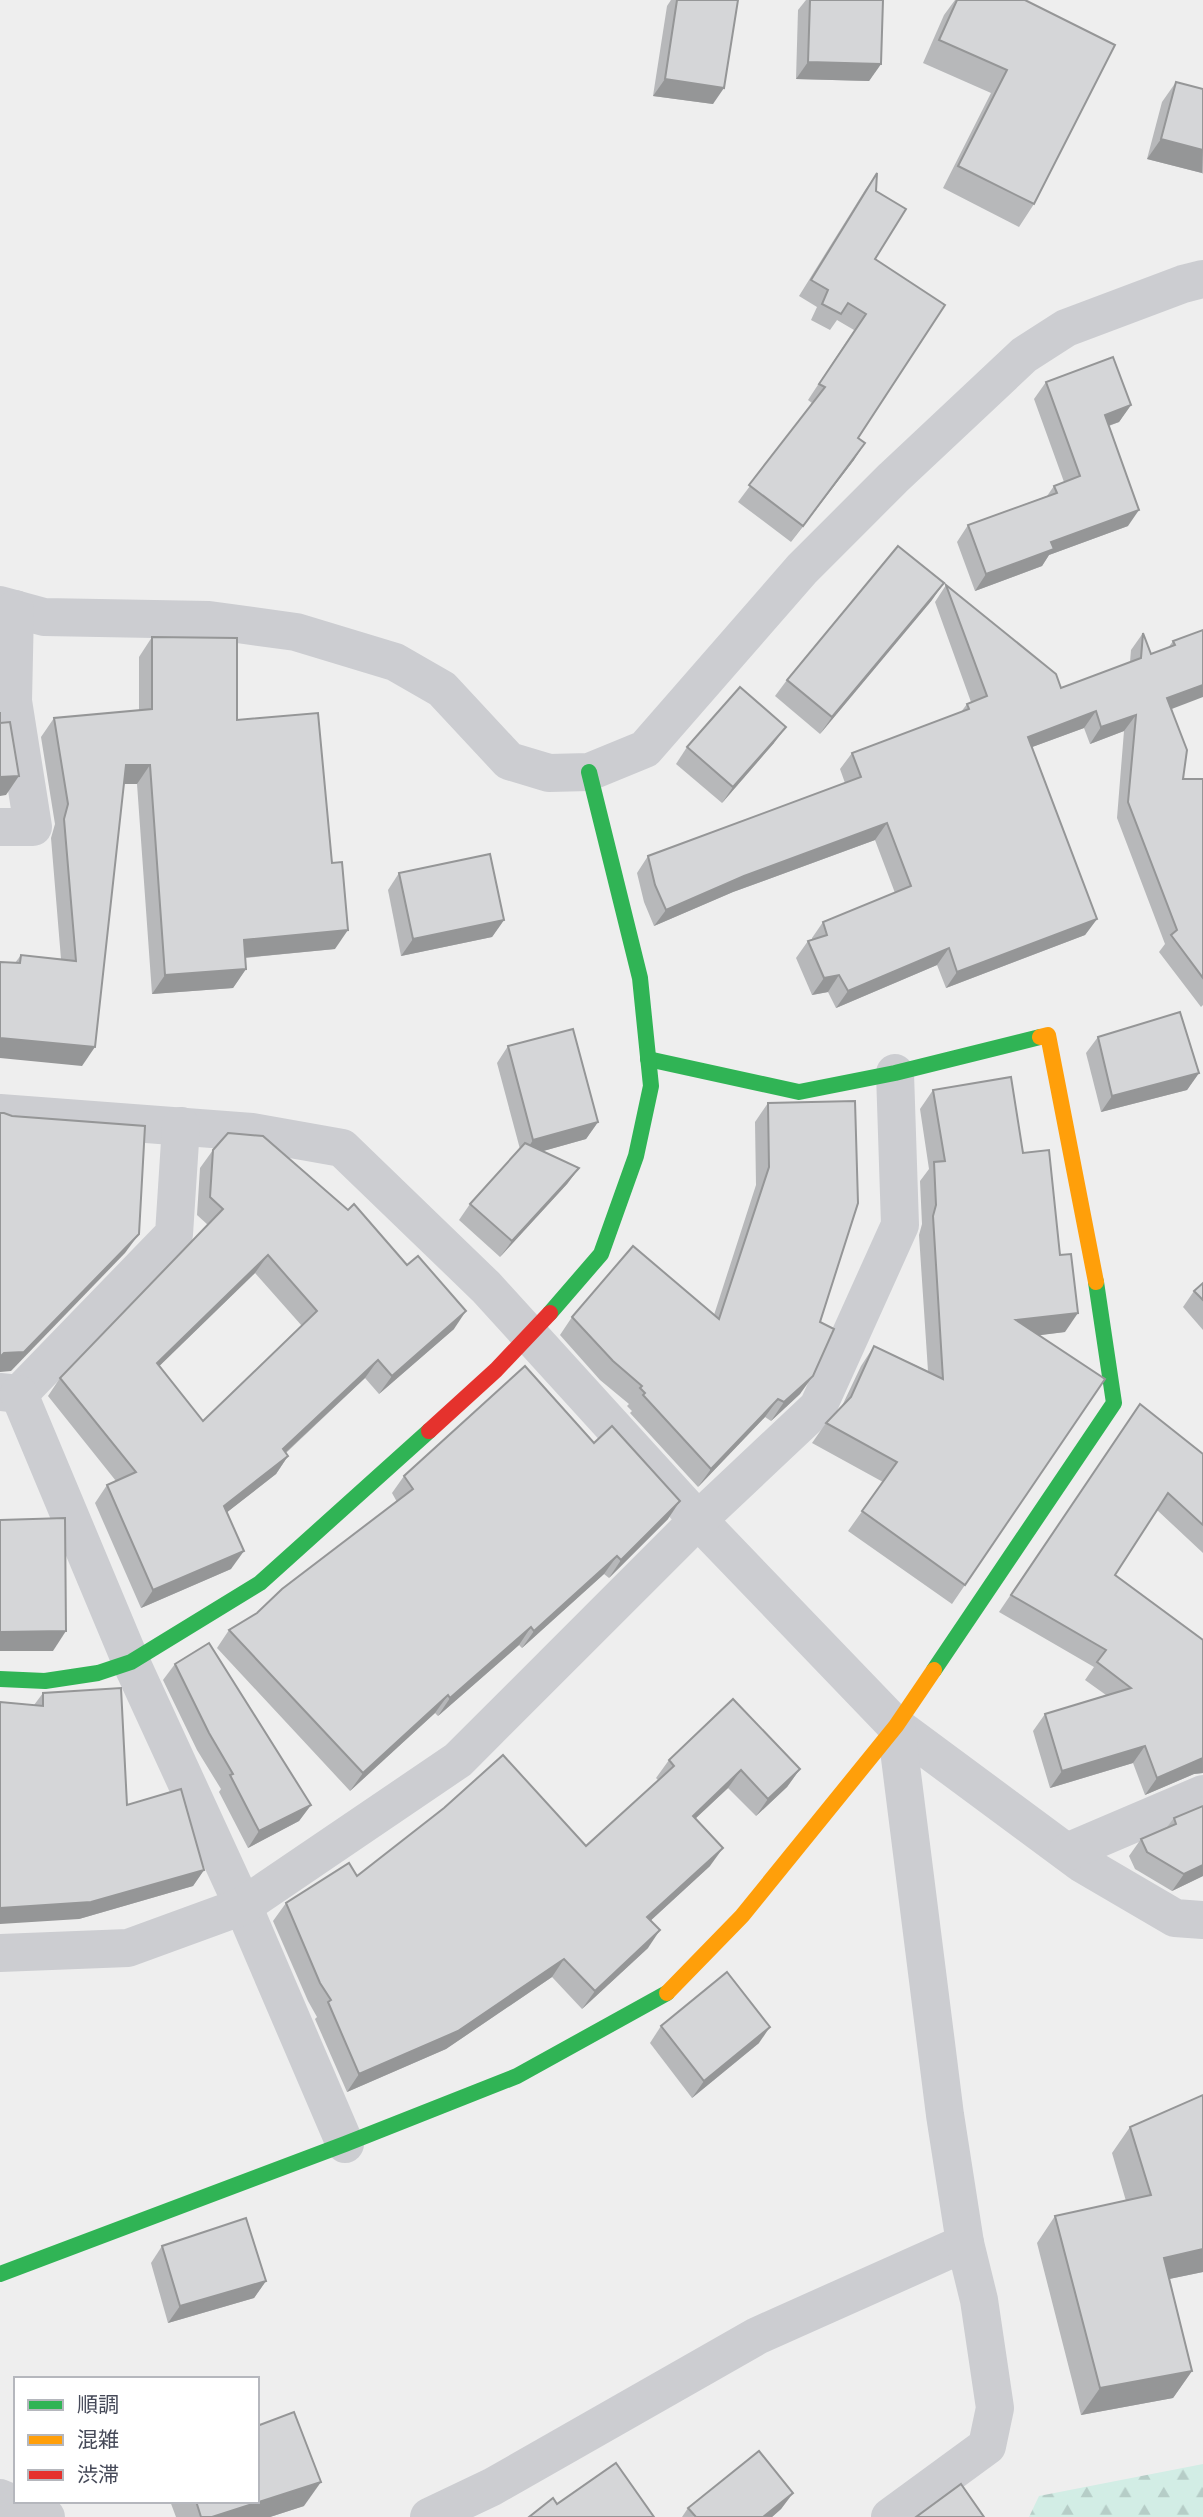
<svg xmlns="http://www.w3.org/2000/svg" width="1203" height="2517" font-family="'Roboto Condensed','Noto Sans JP',sans-serif">
<defs>
<pattern id="forest-firs" width="22" height="20" patternUnits="userSpaceOnUse" patternTransform="scale(1.75)"><rect width="22" height="20" fill="#d2ede5"/><path d="M5 1l3.5 6h-7zM16 11l3.5 6h-7z" fill="#b6cdc7"/></pattern>
</defs>
<rect width="100%" height="100%" fill="#eee"/>
<!-- forest -->
<polygon fill="url(#forest-firs)" points="1203,2464 1203,2517 1029,2517 1039,2496"/>
<g fill="none" stroke-linecap="round" stroke-linejoin="round">
<!-- street -->
<g stroke="#cccdd1" stroke-width="38">
<polyline points="0,605 44,617 209,620 296,632 395,662 442,689 509,761 549,773 589,772 645,749 802,569 893,478 1024,355 1066,328 1183,284 1203,279"/>
<polyline points="0,827 33,827 13,701 15,609"/>
<polyline points="0,1113 252,1132 342,1148 486,1287 698,1520 896,1726 1081,1863 1175,1918 1203,1920"/>
<polyline points="0,1392 19,1394 174,1234 181,1126"/>
<polyline points="19,1394 131,1662 243,1906 345,2144"/>
<polyline points="1067,1852 1203,1794"/>
<polyline points="0,1953 128,1948 243,1906 458,1760 698,1520 818,1407 900,1225 895,1073"/>
<polyline points="0,2498 46,2517"/>
<polyline points="429,2517 492,2487 757,2336 965,2243"/>
<polyline points="890,2517 987,2446 995,2408 979,2300 965,2243 945,2115 896,1726"/>
</g>
<!-- fast -->
<g stroke="#30b455" stroke-width="16">
<polyline points="648,1059 799,1092 895,1073 1040,1037"/>
<polyline points="550,1313 601,1254 636,1156 651,1086 640,978 589,772"/>
<polyline points="934,1670 1114,1403 1096,1282"/>
<polyline points="0,1679 45,1681 98,1673 131,1662 260,1583 429,1431"/>
<polyline points="0,2274 345,2144 517,2076 667,1993"/>
</g>
<!-- slow -->
<g stroke="#ff9f0a" stroke-width="16">
<polyline points="1040,1037 1048,1035 1096,1282"/>
<polyline points="667,1993 742,1916 896,1726 934,1670"/>
</g>
<!-- jam -->
<polyline stroke="#e5322d" stroke-width="16" points="429,1431 496,1370 550,1313"/>
</g>
<!-- wall -->
<g fill="#b7b8ba" fill-rule="evenodd">
<polygon points="671,0 738,0 713,104 653,96 667,6"/>
<polygon points="806,0 883,0 881,64 869,81 796,79 798,10"/>
<polygon points="955,0 1025,0 1034,204 1019,227 943,188 991,93 923,63 944,15"/>
<polygon points="1176,82 1203,89 1203,174 1202,173 1147,159 1162,102"/>
<polygon points="877,173 875,259 858,438 854,460 791,542 738,502 812,403 808,400 854,330 837,320 830,330 811,320 817,307 799,296 865,190"/>
<polygon points="1046,382 1131,405 1119,422 1109,426 1128,526 1049,555 1042,566 975,591 957,542 968,525 1047,496 1054,486 1064,482 1034,399"/>
<polygon points="946,585 1061,688 1130,662 1131,650 1143,633 1151,654 1168,648 1173,641 1203,630 1172,709 1183,779 1203,779 1203,1005 1201,1007 1159,952 1165,944 1117,818 1124,731 1090,744 1084,728 1032,747 1097,919 1085,935 946,988 937,965 836,1008 828,992 812,995 796,958 808,941 812,940 812,938 823,922 895,893 875,840 733,892 654,926 644,902 637,873 648,856 845,783 840,769 852,753 961,712 967,704 971,702 935,602"/>
<polygon points="932,600 820,734 775,696 787,680"/>
<polygon points="152,637 237,720 335,949 245,958 246,969 233,988 152,994 137,784 124,784 82,1066 15,963 21,955 61,959 51,838 55,824 41,737 54,718 139,710 139,657"/>
<polygon points="774,743 722,803 676,764 687,747"/>
<polygon points="399,873 504,920 492,937 401,956 388,890"/>
<polygon points="1098,1037 1199,1073 1187,1090 1101,1112 1086,1053"/>
<polygon points="508,1046 598,1122 586,1139 543,1151 579,1168 567,1184 500,1257 459,1220 470,1204 520,1149 497,1063"/>
<polygon points="933,1090 1023,1153 1065,1332 1039,1335 965,1585 952,1604 848,1531 883,1482 812,1443 826,1423 842,1406 861,1366 874,1346 928,1371 919,1235 922,1224 920,1181 929,1169 920,1109"/>
<polygon points="768,1103 820,1322 800,1394 771,1421 765,1417 698,1487 630,1413 632,1411 627,1406 629,1404 600,1380 560,1335 572,1317 714,1315 756,1185 755,1122"/>
<path d="M213,1150L454,1329L379,1394L365,1378L286,1453L288,1456L276,1474L227,1512L231,1569L141,1608L95,1503L107,1485L116,1481L48,1396L60,1378L208,1225L197,1215L200,1168ZM255,1273L302,1326L203,1421L159,1366Z"/>
<polygon points="1203,1283 1203,1330 1183,1307 1194,1291"/>
<polygon points="1140,1404 1203,1454 1203,1553 1157,1510 1115,1575 1203,1640 1203,1773 1194,1774 1145,1795 1133,1763 1050,1788 1033,1731 1045,1714 1106,1695 1085,1680 1094,1667 999,1612"/>
<polygon points="594,1443 668,1519 609,1578 604,1574 522,1648 519,1645 438,1716 435,1713 350,1791 217,1648 229,1630 257,1613 397,1502 392,1493 404,1476"/>
<polygon points="175,1664 311,1805 299,1821 248,1848 219,1792 221,1789 197,1750 163,1680"/>
<polygon points="43,1693 127,1805 204,1870 193,1886 79,1919 34,1705"/>
<polygon points="669,1760 800,1769 787,1787 756,1816 728,1788 695,1819 710,1866 651,1920 648,1948 582,2009 552,1977 446,2049 347,2092 315,2019 317,2017 308,2001 273,1921 286,1903 357,1876 586,1846 658,1780 656,1778"/>
<polygon points="1174,1818 1203,1876 1172,1891 1135,1869 1129,1856 1141,1839 1167,1827"/>
<polygon points="661,2026 759,2043 692,2098 650,2043"/>
<polygon points="1203,2095 1203,2272 1169,2279 1192,2371 1173,2398 1081,2415 1037,2243 1055,2216 1126,2201 1112,2153 1130,2127"/>
<polygon points="162,2246 266,2281 254,2298 168,2323 151,2263"/>
<polygon points="793,2493 781,2509 772,2517 682,2517 688,2508"/>
<polygon points="170,2501 257,2501 304,2506 270,2517 176,2517"/>
</g>
<!-- shaded-wall -->
<g fill="#959697">
<polygon points="808,62 881,64 869,81 796,79"/>
<polygon points="665,79 724,88 713,104 653,96"/>
<polygon points="1161,139 1203,150 1202,173 1147,159"/>
<polygon points="1131,405 1119,422 1093,431 1105,415"/>
<polygon points="865,443 854,460 791,542 803,526"/>
<polygon points="1139,510 1128,526 1049,555 1042,566 975,591 986,574 1051,542"/>
<polygon points="944,583 932,600 820,734 832,717"/>
<polygon points="1203,685 1203,697 1156,715 1167,698"/>
<polygon points="1096,711 1084,728 1016,753 1028,737"/>
<polygon points="1136,715 1124,731 1090,744 1101,727"/>
<polygon points="786,727 774,743 722,803 733,787"/>
<polygon points="126,765 150,765 137,784 113,784"/>
<polygon points="19,776 6,795 0,796 0,777"/>
<polygon points="887,823 875,840 733,892 654,926 666,910 744,876"/>
<polygon points="1097,919 1085,935 946,988 957,972"/>
<polygon points="504,920 492,937 401,956 413,939"/>
<polygon points="348,930 335,949 231,959 244,940"/>
<polygon points="949,948 937,965 836,1008 848,991"/>
<polygon points="246,969 233,988 152,994 165,975"/>
<polygon points="839,975 828,992 812,995 824,978"/>
<polygon points="0,1038 95,1047 82,1066 0,1058"/>
<polygon points="1199,1073 1187,1090 1101,1112 1112,1096"/>
<polygon points="598,1122 586,1139 522,1157 533,1140"/>
<polygon points="579,1168 567,1184 500,1257 512,1241"/>
<polygon points="139,1234 125,1253 11,1371 0,1372 0,1357"/>
<polygon points="268,1255 255,1273 144,1381 157,1363"/>
<polygon points="466,1311 454,1329 379,1394 392,1376"/>
<polygon points="1078,1313 1065,1332 1003,1340 1016,1320"/>
<polygon points="378,1360 365,1378 270,1467 283,1449"/>
<polygon points="813,1376 800,1394 771,1421 784,1402"/>
<polygon points="778,1399 765,1417 698,1487 711,1469"/>
<polygon points="288,1456 276,1474 212,1524 224,1506"/>
<polygon points="680,1501 668,1519 609,1578 621,1560"/>
<polygon points="244,1551 231,1569 141,1608 153,1590"/>
<polygon points="617,1556 604,1574 522,1648 534,1631"/>
<polygon points="531,1627 519,1645 438,1716 450,1698"/>
<polygon points="66,1631 53,1651 0,1651 0,1632"/>
<polygon points="448,1695 435,1713 350,1791 363,1773"/>
<polygon points="1145,1746 1133,1763 1050,1788 1062,1771"/>
<polygon points="1203,1758 1203,1773 1194,1774 1145,1795 1157,1778"/>
<polygon points="800,1769 787,1787 756,1816 768,1799"/>
<polygon points="741,1770 728,1788 680,1833 693,1816"/>
<polygon points="311,1805 299,1821 248,1848 259,1831"/>
<polygon points="723,1848 710,1866 635,1935 647,1917"/>
<polygon points="1203,1865 1203,1876 1172,1891 1184,1874"/>
<polygon points="204,1870 193,1886 79,1919 0,1924 0,1908"/>
<polygon points="660,1930 648,1948 582,2009 595,1991"/>
<polygon points="564,1959 552,1977 446,2049 347,2092 359,2074"/>
<polygon points="770,2027 759,2043 692,2098 704,2081"/>
<polygon points="1203,2249 1203,2272 1145,2284 1164,2258"/>
<polygon points="266,2281 254,2298 168,2323 180,2306"/>
<polygon points="1192,2371 1173,2398 1081,2415 1100,2388"/>
<polygon points="321,2482 304,2506 270,2517 212,2517"/>
<polygon points="793,2493 781,2509 772,2517 763,2517"/>
</g>
<!-- building -->
<g fill="#d5d6d8" stroke="#959697" stroke-width="2" fill-rule="evenodd">
<polygon points="677,0 738,0 724,88 665,79"/>
<polygon points="810,0 883,0 881,64 808,62"/>
<polygon points="957,0 1025,0 1115,45 1034,204 958,166 1007,70 939,40"/>
<polygon points="1176,82 1203,89 1203,150 1161,139"/>
<polygon points="877,173 876,191 906,209 875,259 945,305 858,438 865,443 803,526 749,485 825,387 819,384 866,314 848,303 841,314 822,304 828,290 811,280"/>
<polygon points="1113,357 1131,405 1105,415 1139,510 1051,542 1054,549 986,574 968,525 1057,493 1054,486 1080,476 1046,382"/>
<polygon points="898,546 944,583 832,717 787,680"/>
<polygon points="946,585 1056,674 1061,688 1141,658 1143,633 1151,654 1175,645 1173,641 1203,630 1203,685 1167,698 1187,750 1183,779 1203,779 1203,978 1171,935 1177,930 1128,802 1136,715 1101,727 1096,711 1028,737 1097,919 957,972 949,948 848,991 839,975 824,978 808,941 827,935 823,922 911,886 887,823 744,876 666,910 655,885 648,856 861,777 852,753 969,709 967,704 987,696"/>
<polygon points="152,637 237,638 237,720 318,713 332,863 342,862 348,930 244,940 246,969 165,975 150,765 126,765 95,1047 0,1038 0,962 20,963 21,955 76,961 64,819 68,804 54,718 152,709"/>
<polygon points="740,687 786,727 733,787 687,747"/>
<polygon points="0,712 0,723 10,722 19,776 0,777"/>
<polygon points="490,854 504,920 413,939 399,873"/>
<polygon points="1180,1012 1199,1073 1112,1096 1098,1037"/>
<polygon points="573,1029 598,1122 533,1140 508,1046"/>
<polygon points="1011,1077 1023,1153 1049,1150 1060,1255 1071,1254 1078,1313 1016,1320 1105,1379 965,1585 862,1511 897,1462 826,1423 851,1397 874,1346 943,1379 933,1216 936,1205 934,1162 945,1161 933,1090"/>
<polygon points="855,1101 858,1203 820,1322 834,1329 813,1376 784,1402 778,1399 711,1469 643,1395 645,1393 640,1388 642,1386 613,1361 572,1317 633,1246 719,1319 769,1167 768,1103"/>
<polygon points="0,1113 4,1113 12,1116 145,1126 139,1234 24,1352 4,1353 0,1357"/>
<path d="M228,1133L263,1136L348,1210L354,1204L407,1265L418,1256L466,1311L392,1376L378,1360L283,1449L288,1456L224,1506L244,1551L153,1590L107,1485L136,1472L60,1378L223,1209L210,1197L213,1150ZM268,1255L317,1311L203,1421L157,1363Z"/>
<polygon points="525,1143 579,1168 512,1241 470,1204"/>
<polygon points="1203,1283 1203,1300 1194,1291"/>
<polygon points="525,1366 594,1443 612,1426 680,1501 621,1560 617,1556 534,1631 531,1627 450,1698 448,1695 363,1773 229,1630 257,1613 282,1589 413,1489 404,1476"/>
<polygon points="1140,1404 1203,1454 1203,1525 1168,1493 1115,1575 1203,1640 1203,1758 1157,1778 1145,1746 1062,1771 1045,1714 1131,1688 1097,1662 1106,1650 1011,1595"/>
<polygon points="65,1518 66,1631 0,1632 0,1520"/>
<polygon points="209,1643 311,1805 259,1831 230,1775 233,1774 209,1733 175,1664"/>
<polygon points="121,1688 127,1805 181,1789 204,1870 91,1902 0,1908 0,1702 43,1706 43,1693"/>
<polygon points="733,1699 800,1769 768,1799 741,1770 693,1816 723,1848 647,1917 660,1930 595,1991 564,1959 458,2031 359,2074 328,2002 331,2000 320,1983 286,1903 349,1863 357,1876 444,1808 503,1755 586,1846 674,1766 669,1760"/>
<polygon points="1203,1806 1203,1865 1184,1874 1147,1852 1141,1839 1176,1824 1174,1818"/>
<polygon points="727,1972 770,2027 704,2081 661,2026"/>
<polygon points="1203,2095 1203,2249 1164,2258 1192,2371 1100,2388 1055,2216 1151,2195 1130,2127"/>
<polygon points="246,2218 266,2281 180,2306 162,2246"/>
<polygon points="294,2412 321,2482 212,2517 201,2517 196,2501 257,2501 257,2426"/>
<polygon points="759,2451 793,2493 763,2517 696,2517 688,2508"/>
<polygon points="616,2463 654,2517 529,2517 553,2498 557,2504"/>
<polygon points="961,2484 984,2517 916,2517"/>
</g>
<!-- legend -->
<rect x="14" y="2377" width="245" height="126" fill="#ffffff" stroke="#b5b7bd" stroke-width="2"/>
<rect x="28" y="2400" width="35" height="10" fill="#30b455" stroke="#b5b7bd" stroke-width="2"/>
<text x="77" y="2412" font-size="21" fill="#464a59">順調</text>
<rect x="28" y="2435" width="35" height="10" fill="#ff9f0a" stroke="#b5b7bd" stroke-width="2"/>
<text x="77" y="2447" font-size="21" fill="#464a59">混雑</text>
<rect x="28" y="2470" width="35" height="10" fill="#e5322d" stroke="#b5b7bd" stroke-width="2"/>
<text x="77" y="2482" font-size="21" fill="#464a59">渋滞</text>
</svg>
